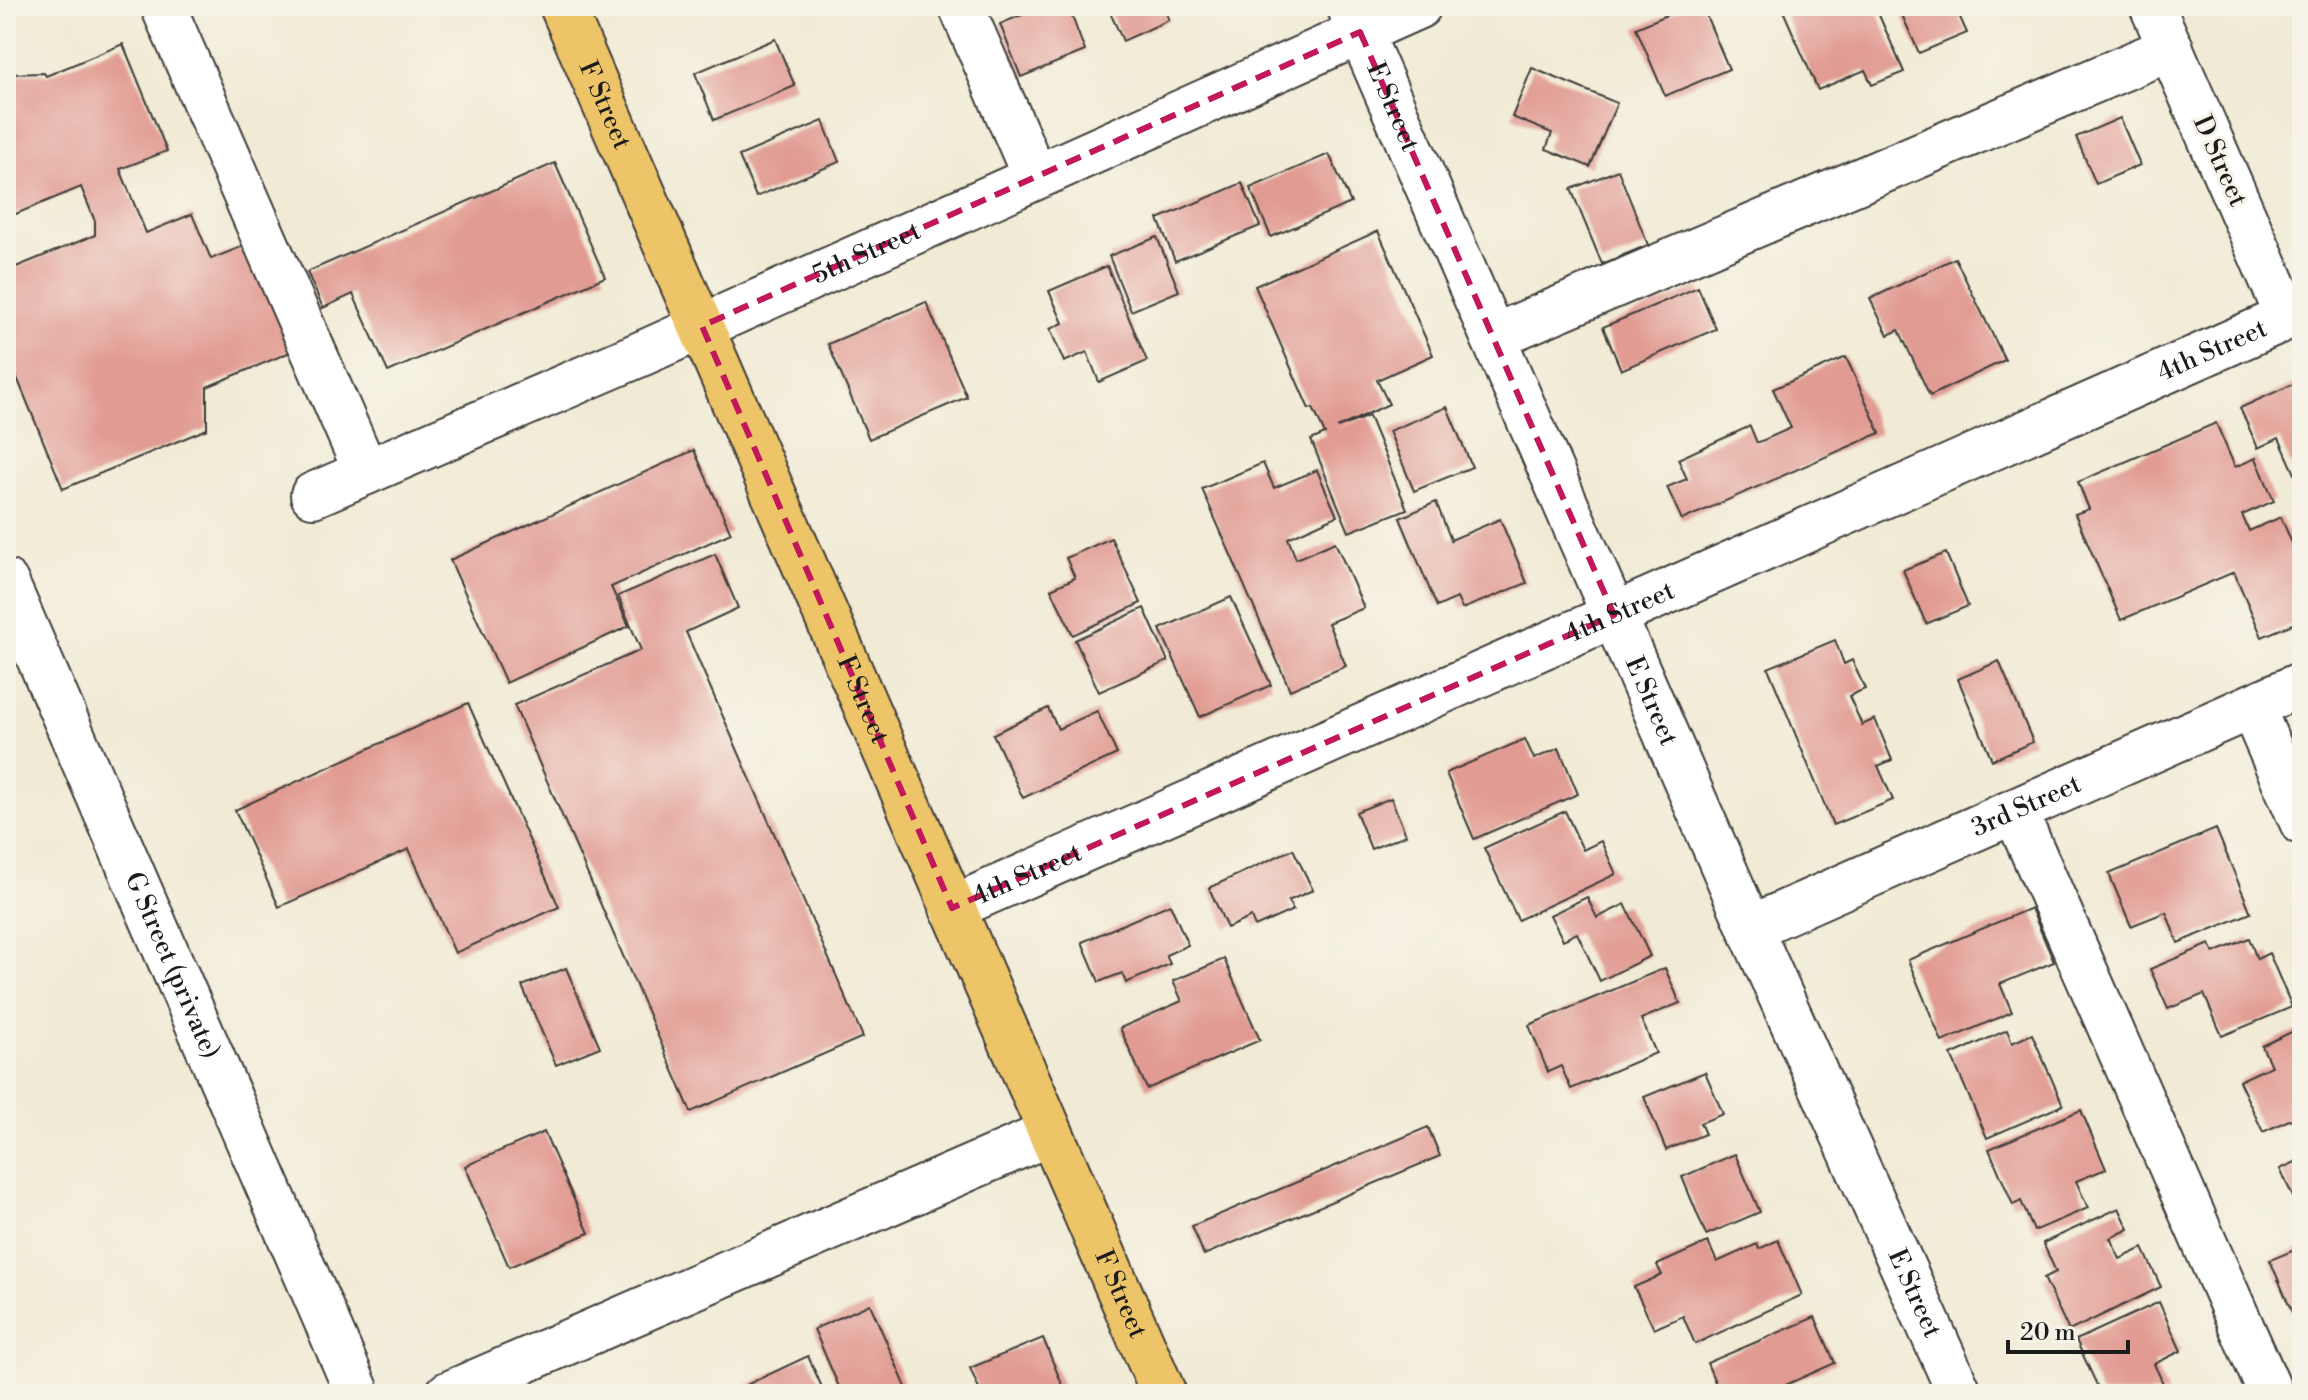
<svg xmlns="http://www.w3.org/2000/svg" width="2308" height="1400" font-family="'Libre Bodoni',serif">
<rect width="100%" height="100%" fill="#f7f3e8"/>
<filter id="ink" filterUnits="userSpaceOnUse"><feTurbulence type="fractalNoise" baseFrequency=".0125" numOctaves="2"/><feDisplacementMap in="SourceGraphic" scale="16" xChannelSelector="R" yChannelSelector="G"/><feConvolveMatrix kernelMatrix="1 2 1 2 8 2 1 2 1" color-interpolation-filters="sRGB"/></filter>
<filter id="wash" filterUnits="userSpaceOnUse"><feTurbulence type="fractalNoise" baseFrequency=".006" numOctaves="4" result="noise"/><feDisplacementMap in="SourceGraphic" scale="32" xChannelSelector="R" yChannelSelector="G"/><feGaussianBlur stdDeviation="1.8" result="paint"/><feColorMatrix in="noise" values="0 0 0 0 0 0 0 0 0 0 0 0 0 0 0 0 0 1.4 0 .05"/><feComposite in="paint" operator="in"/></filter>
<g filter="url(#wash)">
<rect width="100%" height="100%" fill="#f1ebd5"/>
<g id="blocks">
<!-- building -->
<g fill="#e19b93">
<polygon points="1044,6 1068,6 1085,51 1021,77 1000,24"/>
<polygon points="1107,6 1163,6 1169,20 1123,41"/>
<polygon points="1688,6 1702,6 1729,69 1665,96 1636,28"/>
<polygon points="1781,6 1875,6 1904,72 1872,85 1865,70 1818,90"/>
<polygon points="1898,6 1955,6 1967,33 1919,53"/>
<polygon points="775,39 795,86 714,120 695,73"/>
<polygon points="123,44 167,151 120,169 146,233 192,214 211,259 256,241 300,348 207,387 207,429 63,489 6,351 6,271 95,235 95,221 81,187 6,218 6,74 44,73 46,76"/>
<polygon points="1532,68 1617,103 1590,167 1546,149 1552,133 1512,117"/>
<polygon points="2120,118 2140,165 2096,184 2076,137"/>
<polygon points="823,121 839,162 756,197 739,156"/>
<polygon points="1329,154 1351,203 1271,237 1250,188"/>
<polygon points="555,163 605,277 388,372 353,294 323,308 307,272"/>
<polygon points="1618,170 1648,245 1602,264 1571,189"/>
<polygon points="1242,183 1260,226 1175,261 1158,219"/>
<polygon points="1378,231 1433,355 1377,380 1389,404 1337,428 1369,416 1407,509 1349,532 1311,440 1325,434 1313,408 1309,409 1255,286"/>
<polygon points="1157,237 1179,291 1131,311 1109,256"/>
<polygon points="1955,258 2005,360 1930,396 1899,330 1888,335 1870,299"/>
<polygon points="1107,266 1147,361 1099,382 1087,352 1064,362 1050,329 1063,323 1049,291"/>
<polygon points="1698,287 1716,329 1621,370 1603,327"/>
<polygon points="926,302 967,397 869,439 828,344"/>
<polygon points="1846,357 1880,433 1682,520 1667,487 1687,479 1678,459 1750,426 1757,443 1791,428 1773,389"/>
<polygon points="2302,380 2302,471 2295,474 2279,438 2258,448 2240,408"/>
<polygon points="1447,407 1472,467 1414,491 1389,431"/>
<polygon points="2216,423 2235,467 2256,458 2274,501 2242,515 2249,531 2281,517 2302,567 2302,620 2262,637 2234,572 2121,620 2075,514 2089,509 2078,482"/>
<polygon points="694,450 731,533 611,587 629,626 506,683 450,560"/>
<polygon points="1263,463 1274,488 1317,470 1337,516 1288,538 1296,559 1335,542 1364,608 1328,623 1346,666 1290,690 1202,489"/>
<polygon points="1436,502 1451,540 1500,519 1527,583 1462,609 1457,598 1437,607 1400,518"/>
<polygon points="1111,538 1141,603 1073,635 1051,589 1075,578 1066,558"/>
<polygon points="1946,553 1968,606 1926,624 1903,570"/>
<polygon points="715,554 738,608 686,632 863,1037 691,1112 514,705 641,650 618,596"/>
<polygon points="1231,597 1271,685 1200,717 1160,629"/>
<polygon points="1144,608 1168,661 1099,692 1075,640"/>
<polygon points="1835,640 1844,664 1852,660 1865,689 1849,696 1862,725 1875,719 1892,760 1878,766 1893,800 1833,825 1768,668"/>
<polygon points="1999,661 2033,742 1992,760 1958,679"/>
<polygon points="468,703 559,907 455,953 409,849 279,907 235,810"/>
<polygon points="1048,708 1058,729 1097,711 1117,754 1023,798 993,734"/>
<polygon points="1525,739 1534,759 1559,748 1578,794 1474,839 1446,773"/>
<polygon points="1391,798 1406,835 1371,849 1356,812"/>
<polygon points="1565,811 1583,850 1601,841 1616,874 1518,920 1484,848"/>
<polygon points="2216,829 2251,913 2178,943 2166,912 2131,926 2109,874"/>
<polygon points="1293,849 1313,890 1288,901 1293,910 1255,927 1251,917 1227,928 1209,888"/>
<polygon points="1587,897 1597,918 1625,904 1650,956 1600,981 1577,933 1563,940 1550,915"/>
<polygon points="1170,904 1188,945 1166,955 1170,964 1126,983 1122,973 1099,982 1082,942"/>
<polygon points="2031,908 2054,962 2000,984 2012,1012 1942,1042 1908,960"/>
<polygon points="2249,938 2257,959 2269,953 2292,1007 2222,1036 2204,994 2168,1009 2150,969 2210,944 2214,953"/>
<polygon points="1224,959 1260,1040 1147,1089 1120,1028 1182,1001 1173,981"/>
<polygon points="566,968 600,1047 556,1065 522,986"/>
<polygon points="1665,968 1680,1003 1641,1019 1656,1053 1571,1089 1561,1066 1548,1072 1529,1025"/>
<polygon points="2300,1028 2302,1034 2302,1114 2263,1132 2239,1081 2271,1066 2262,1046"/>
<polygon points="2007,1030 2012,1043 2032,1034 2063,1105 1987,1138 1951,1055"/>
<polygon points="1705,1072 1723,1114 1700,1123 1705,1134 1666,1150 1644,1097"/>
<polygon points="2081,1110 2106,1169 2076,1181 2088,1208 2034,1231 2021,1201 2013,1205 1989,1149"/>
<polygon points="1428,1127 1440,1156 1204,1255 1192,1226"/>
<polygon points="544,1132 589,1233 509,1267 465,1166"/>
<polygon points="1735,1154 1760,1212 1706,1235 1682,1177"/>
<polygon points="2302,1159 2302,1216 2280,1169"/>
<polygon points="2119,1208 2129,1229 2110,1238 2120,1259 2143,1248 2161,1287 2069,1331 2044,1278 2056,1272 2043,1243"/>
<polygon points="1778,1240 1802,1295 1695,1344 1683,1316 1654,1329 1634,1287 1662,1275 1657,1265 1708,1242 1717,1262 1757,1244 1759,1249"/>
<polygon points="2302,1247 2302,1320 2296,1322 2270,1260"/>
<polygon points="2159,1302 2181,1351 2154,1364 2168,1394 2101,1394 2076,1340"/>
<polygon points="870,1304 909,1394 842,1394 814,1329"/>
<polygon points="1815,1317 1835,1363 1765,1394 1720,1394 1707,1363"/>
<polygon points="1043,1338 1066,1394 981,1394 970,1368"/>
<polygon points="808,1356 825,1394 745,1394 742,1387"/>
</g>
</g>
</g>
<g filter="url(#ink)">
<use href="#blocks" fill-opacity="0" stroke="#3c3b38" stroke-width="2"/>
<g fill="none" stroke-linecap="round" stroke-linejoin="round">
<defs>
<g id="minor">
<polyline points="163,6 366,472"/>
<polyline points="961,6 1035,177"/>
<path id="s1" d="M1349,6L1750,928L1960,1394"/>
<polyline points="1493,337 2171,48"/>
<path id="s2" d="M313,495L643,353L1419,6"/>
<path id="s3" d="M6,582L358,1394"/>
<polyline points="2252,707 2302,822"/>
<polyline points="2015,811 2271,1394"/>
<path id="s4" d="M952,908L2288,317L2152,6"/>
<path id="s5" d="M1750,928L2302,684"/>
<polyline points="448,1394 1050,1133"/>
</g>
<g id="major">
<path id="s6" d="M562,6L1164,1394"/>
</g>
</defs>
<!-- minor casing -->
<use href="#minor" stroke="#3c3b38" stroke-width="48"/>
<!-- major casing -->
<use href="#major" stroke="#3c3b38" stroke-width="48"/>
<!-- minor -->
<use href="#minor" stroke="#fff" stroke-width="44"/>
<!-- major -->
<use href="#major" stroke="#eec469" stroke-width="44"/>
</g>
</g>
<!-- marked area -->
<path fill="none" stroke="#c2185b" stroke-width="6" stroke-dasharray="16 10" stroke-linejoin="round" d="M1360,32L1614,615L952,908L702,326Z"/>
<g text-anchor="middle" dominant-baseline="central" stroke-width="6" stroke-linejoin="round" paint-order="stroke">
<!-- street labels -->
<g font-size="26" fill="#1c1c1c" stroke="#f7f3e8">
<text stroke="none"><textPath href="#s6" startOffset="108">F Street</textPath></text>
<text stroke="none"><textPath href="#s1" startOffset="110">E Street</textPath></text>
<text transform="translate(2220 161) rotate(66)">D Street</text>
<text stroke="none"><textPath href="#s2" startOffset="604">5th Street</textPath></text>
<text stroke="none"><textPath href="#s4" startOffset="1378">4th Street</textPath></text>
<text stroke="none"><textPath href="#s4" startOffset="730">4th Street</textPath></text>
<text stroke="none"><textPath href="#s6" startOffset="756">F Street</textPath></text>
<text stroke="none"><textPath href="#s1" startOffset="758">E Street</textPath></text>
<text stroke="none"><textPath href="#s5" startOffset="302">3rd Street</textPath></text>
<text stroke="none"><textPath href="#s4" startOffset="82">4th Street</textPath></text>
<text stroke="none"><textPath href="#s3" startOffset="418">G Street (private)</textPath></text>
<text stroke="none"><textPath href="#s1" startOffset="1406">E Street</textPath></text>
<text stroke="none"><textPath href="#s6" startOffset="1404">F Street</textPath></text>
</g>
</g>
<!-- margin -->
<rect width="2308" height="1400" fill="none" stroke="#f7f3e8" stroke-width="32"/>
<!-- scale -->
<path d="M2008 1340v12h120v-12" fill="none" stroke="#1c1c1c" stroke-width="4"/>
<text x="2020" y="1340" font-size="24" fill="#1c1c1c" stroke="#f7f3e8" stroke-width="6" paint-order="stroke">20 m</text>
</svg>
